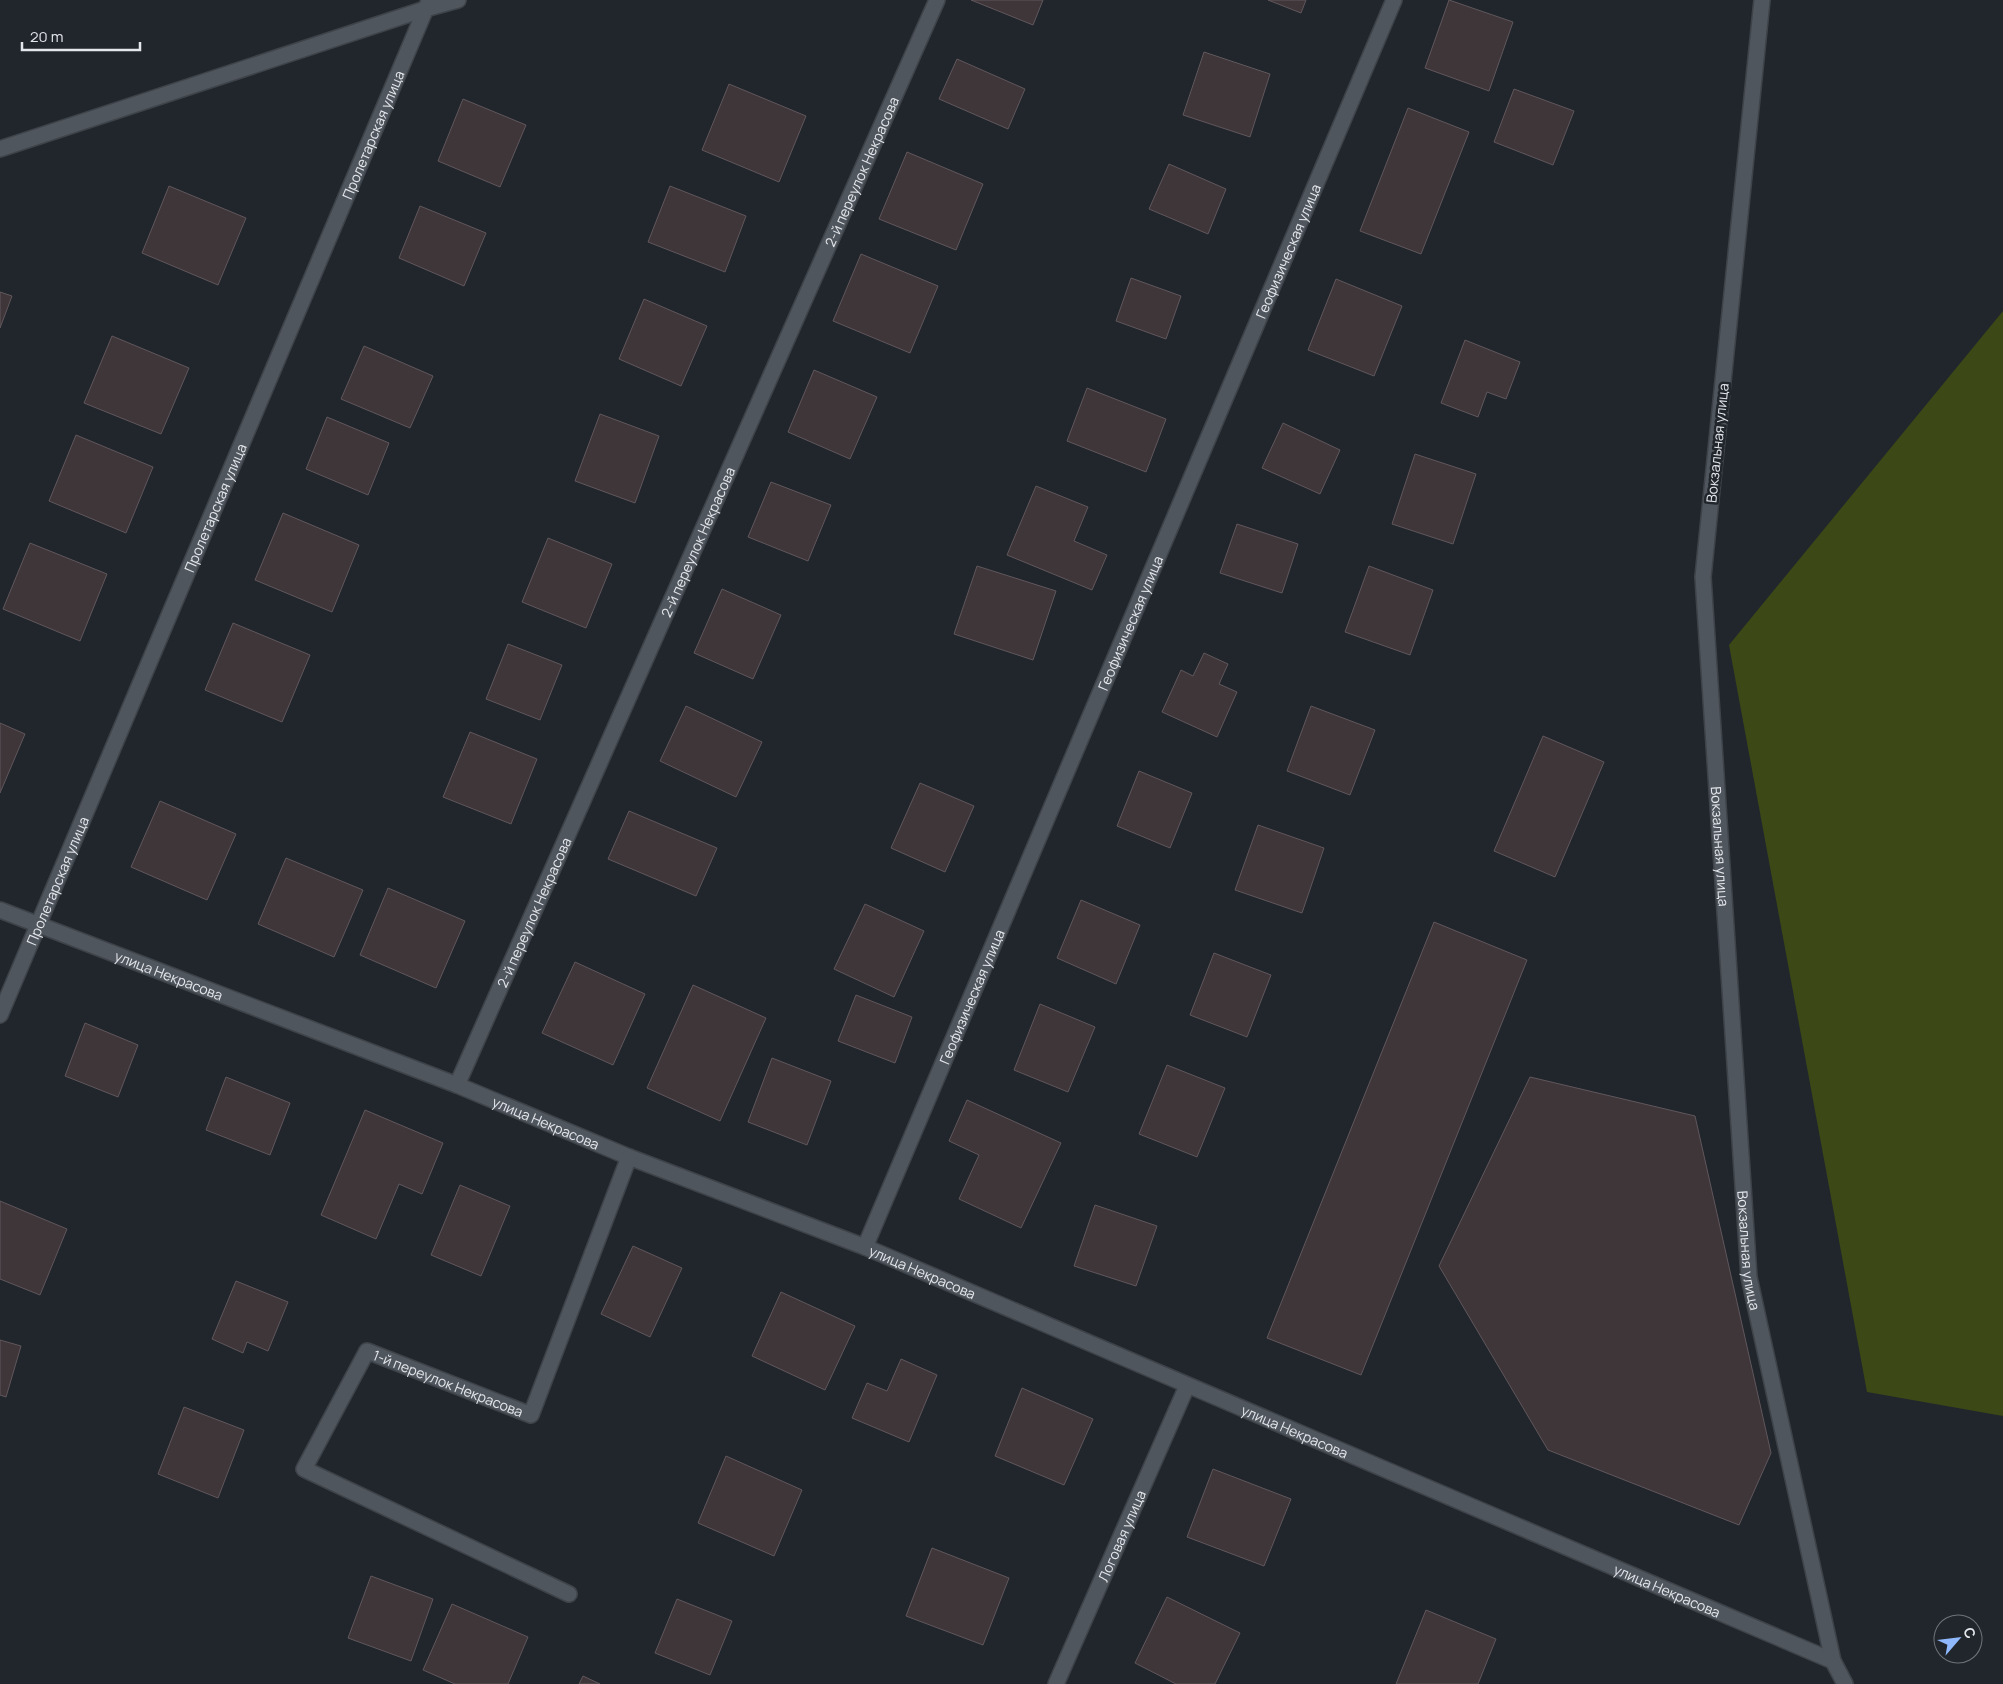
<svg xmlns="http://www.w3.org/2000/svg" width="2003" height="1684" font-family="Manrope,sans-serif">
<rect width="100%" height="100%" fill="#21262c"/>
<!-- green -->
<polygon fill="#3c4816" points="2003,311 2003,1416 1867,1392 1729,645"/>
<!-- building -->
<g fill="#3f363a" stroke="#60575c">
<polygon points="971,0 1043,0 1033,25"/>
<polygon points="1268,0 1306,0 1301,13"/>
<polygon points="1449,0 1513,22 1489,91 1425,68"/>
<polygon points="1204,52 1270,74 1250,137 1183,115"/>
<polygon points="957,59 1025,89 1008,129 939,99"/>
<polygon points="729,84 806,116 779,182 702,150"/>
<polygon points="1514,89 1574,111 1553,165 1494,142"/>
<polygon points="463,99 526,125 500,187 438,161"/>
<polygon points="1408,108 1469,132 1421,254 1360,231"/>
<polygon points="907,152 983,184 956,250 879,219"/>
<polygon points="1169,164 1226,189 1208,234 1149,209"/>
<polygon points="169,186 246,218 218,285 142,253"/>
<polygon points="670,186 746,216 725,272 648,242"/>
<polygon points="420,206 486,233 464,286 399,258"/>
<polygon points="861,254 938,286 910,353 833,321"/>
<polygon points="1131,278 1181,296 1166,339 1116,321"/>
<polygon points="1336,279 1402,306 1374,376 1308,350"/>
<polygon points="0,292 12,296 0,328"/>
<polygon points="644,299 707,326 681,386 619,359"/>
<polygon points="112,336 189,368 161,434 84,403"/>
<polygon points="1465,340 1520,362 1506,399 1487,392 1478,417 1441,403"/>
<polygon points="364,346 433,376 410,428 341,399"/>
<polygon points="814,370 877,397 850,459 788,432"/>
<polygon points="1087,388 1166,419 1146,472 1067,441"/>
<polygon points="600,414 659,436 635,503 575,481"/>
<polygon points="327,417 389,443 368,495 306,469"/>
<polygon points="1283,423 1340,450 1320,494 1262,468"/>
<polygon points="76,435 153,467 126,533 49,501"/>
<polygon points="1415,454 1476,474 1453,544 1392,524"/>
<polygon points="771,482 831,505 808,561 748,537"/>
<polygon points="1036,486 1088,507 1074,541 1107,555 1092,590 1007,555"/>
<polygon points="283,513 359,545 332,612 255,580"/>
<polygon points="1237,524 1298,544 1282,593 1220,573"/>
<polygon points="548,538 612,564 586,628 522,602"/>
<polygon points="30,543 107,574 80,641 3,609"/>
<polygon points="977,566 1056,591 1033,660 954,634"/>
<polygon points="1369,566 1433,590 1410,655 1345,632"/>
<polygon points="722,589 781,615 753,679 694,653"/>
<polygon points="233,623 310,655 282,722 205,690"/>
<polygon points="508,644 562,665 540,720 486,699"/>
<polygon points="1204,653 1228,664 1219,684 1237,692 1217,737 1162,712 1181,670 1193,676"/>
<polygon points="686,706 762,742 736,797 660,761"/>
<polygon points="1311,706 1375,730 1350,795 1287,771"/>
<polygon points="0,723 25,734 0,793"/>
<polygon points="470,732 537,759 511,824 443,797"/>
<polygon points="1543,736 1604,762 1555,877 1494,851"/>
<polygon points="1139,771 1192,793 1170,848 1117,826"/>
<polygon points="920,783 974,806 945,872 891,848"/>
<polygon points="160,801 236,834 207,900 131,867"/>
<polygon points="629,811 717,848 696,896 608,859"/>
<polygon points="1258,825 1324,848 1302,913 1235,890"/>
<polygon points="286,858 363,890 334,957 258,924"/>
<polygon points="388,888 465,921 436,988 360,955"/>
<polygon points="1081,900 1140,925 1116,984 1057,958"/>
<polygon points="865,904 924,931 894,997 834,969"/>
<polygon points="1434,922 1527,960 1361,1375 1267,1338"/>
<polygon points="1214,953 1271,975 1247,1037 1190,1015"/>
<polygon points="575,962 645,994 613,1065 542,1033"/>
<polygon points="693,985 766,1018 720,1121 647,1088"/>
<polygon points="856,995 912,1017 895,1063 838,1041"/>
<polygon points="1040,1004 1095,1027 1068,1092 1014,1070"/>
<polygon points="85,1023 138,1045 118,1097 65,1076"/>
<polygon points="772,1058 831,1081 807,1145 748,1122"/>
<polygon points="1167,1065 1225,1088 1197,1157 1139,1134"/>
<polygon points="226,1077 290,1103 270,1155 206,1130"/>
<polygon points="1530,1077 1695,1116 1771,1453 1739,1525 1548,1450 1439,1266"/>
<polygon points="967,1100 1061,1143 1021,1228 959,1199 979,1155 949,1141"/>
<polygon points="365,1110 443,1143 422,1194 399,1184 376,1239 321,1215"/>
<polygon points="460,1185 510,1206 481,1276 431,1255"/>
<polygon points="0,1201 67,1229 40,1295 0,1279"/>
<polygon points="1095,1205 1157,1226 1136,1286 1074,1266"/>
<polygon points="633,1246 682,1268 650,1337 601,1314"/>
<polygon points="236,1281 288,1302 268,1351 247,1342 243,1353 212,1339"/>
<polygon points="781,1292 855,1326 825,1390 752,1356"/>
<polygon points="0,1340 21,1346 6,1397 0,1395"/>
<polygon points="901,1359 937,1375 909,1442 852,1418 867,1383 887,1391"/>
<polygon points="1022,1388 1093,1419 1064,1485 995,1456"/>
<polygon points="184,1407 244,1430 218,1498 158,1474"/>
<polygon points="726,1456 802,1490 774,1556 698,1523"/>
<polygon points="1213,1469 1291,1499 1264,1566 1187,1537"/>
<polygon points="932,1548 1009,1578 983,1645 906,1616"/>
<polygon points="371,1576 433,1599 411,1661 348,1638"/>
<polygon points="1167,1597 1240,1633 1215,1684 1176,1684 1135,1663"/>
<polygon points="677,1599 732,1621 710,1675 655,1653"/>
<polygon points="452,1604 528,1637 508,1684 455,1684 423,1670"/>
<polygon points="1426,1610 1496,1639 1478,1684 1396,1684"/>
<polygon points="583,1676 600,1684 579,1684"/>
</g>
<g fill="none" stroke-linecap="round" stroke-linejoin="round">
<defs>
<g id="street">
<path id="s1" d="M0,910L457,1085L629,1157L865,1247L1833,1661"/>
<path id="s2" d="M0,1015L429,1"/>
<path id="s3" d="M457,1085L937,0"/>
<path id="s4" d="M865,1247L1394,0"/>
<path id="s5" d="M569,1594L304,1469L367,1351L531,1415L629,1157"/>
<path id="s6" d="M1056,1684L1187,1386"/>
</g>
<g id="secondary">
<path id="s7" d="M1762,0L1703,577L1749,1277L1833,1661L1845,1684"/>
<polyline points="0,149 425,9 458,0"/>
</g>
</defs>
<!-- street casing -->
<use href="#street" stroke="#3e4349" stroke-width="18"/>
<!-- secondary casing -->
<use href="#secondary" stroke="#3e4349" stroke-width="18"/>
<!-- street -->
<use href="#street" stroke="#50565e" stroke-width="15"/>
<!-- secondary -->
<use href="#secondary" stroke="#50565e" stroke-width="15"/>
</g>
<g text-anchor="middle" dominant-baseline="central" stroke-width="5" stroke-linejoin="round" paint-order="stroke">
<!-- street labels -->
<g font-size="14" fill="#e4e7ec" stroke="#21262c">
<text stroke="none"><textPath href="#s2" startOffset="956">Пролетарская улица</textPath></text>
<text stroke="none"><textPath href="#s3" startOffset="999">2-й переулок Некрасова</textPath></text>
<text stroke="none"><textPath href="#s4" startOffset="1082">Геофизическая улица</textPath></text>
<text transform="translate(1717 443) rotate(-84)">Вокзальная улица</text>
<text stroke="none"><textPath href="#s2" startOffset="551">Пролетарская улица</textPath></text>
<text stroke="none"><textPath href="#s3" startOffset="594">2-й переулок Некрасова</textPath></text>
<text stroke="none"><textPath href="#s4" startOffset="678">Геофизическая улица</textPath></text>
<text stroke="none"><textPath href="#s7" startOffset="850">Вокзальная улица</textPath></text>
<text stroke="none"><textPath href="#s2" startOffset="146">Пролетарская улица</textPath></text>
<text stroke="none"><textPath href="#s3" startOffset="189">2-й переулок Некрасова</textPath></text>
<text stroke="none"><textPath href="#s1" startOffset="181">улица Некрасова</textPath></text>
<text stroke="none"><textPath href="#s4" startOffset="272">Геофизическая улица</textPath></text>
<text stroke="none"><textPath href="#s1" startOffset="586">улица Некрасова</textPath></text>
<text stroke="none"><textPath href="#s7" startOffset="1255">Вокзальная улица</textPath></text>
<text stroke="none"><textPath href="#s1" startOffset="991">улица Некрасова</textPath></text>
<text stroke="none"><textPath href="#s5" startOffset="514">1-й переулок Некрасова</textPath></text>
<text stroke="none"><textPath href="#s1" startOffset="1396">улица Некрасова</textPath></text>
<text stroke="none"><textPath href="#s6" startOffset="162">Логовая улица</textPath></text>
<text stroke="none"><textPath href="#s1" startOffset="1801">улица Некрасова</textPath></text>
</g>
</g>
<!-- north arrow -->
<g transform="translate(1958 1639) rotate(62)"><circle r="24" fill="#21262c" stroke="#6f7379"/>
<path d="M0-4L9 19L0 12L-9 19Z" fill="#8fb8fd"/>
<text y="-8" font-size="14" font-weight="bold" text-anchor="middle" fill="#e4e7ec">С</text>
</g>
<!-- scale -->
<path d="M22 42v8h118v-8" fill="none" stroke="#e4e7ec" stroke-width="2.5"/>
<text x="30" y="42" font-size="15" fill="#e4e7ec" stroke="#21262c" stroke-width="4" paint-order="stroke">20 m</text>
</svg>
